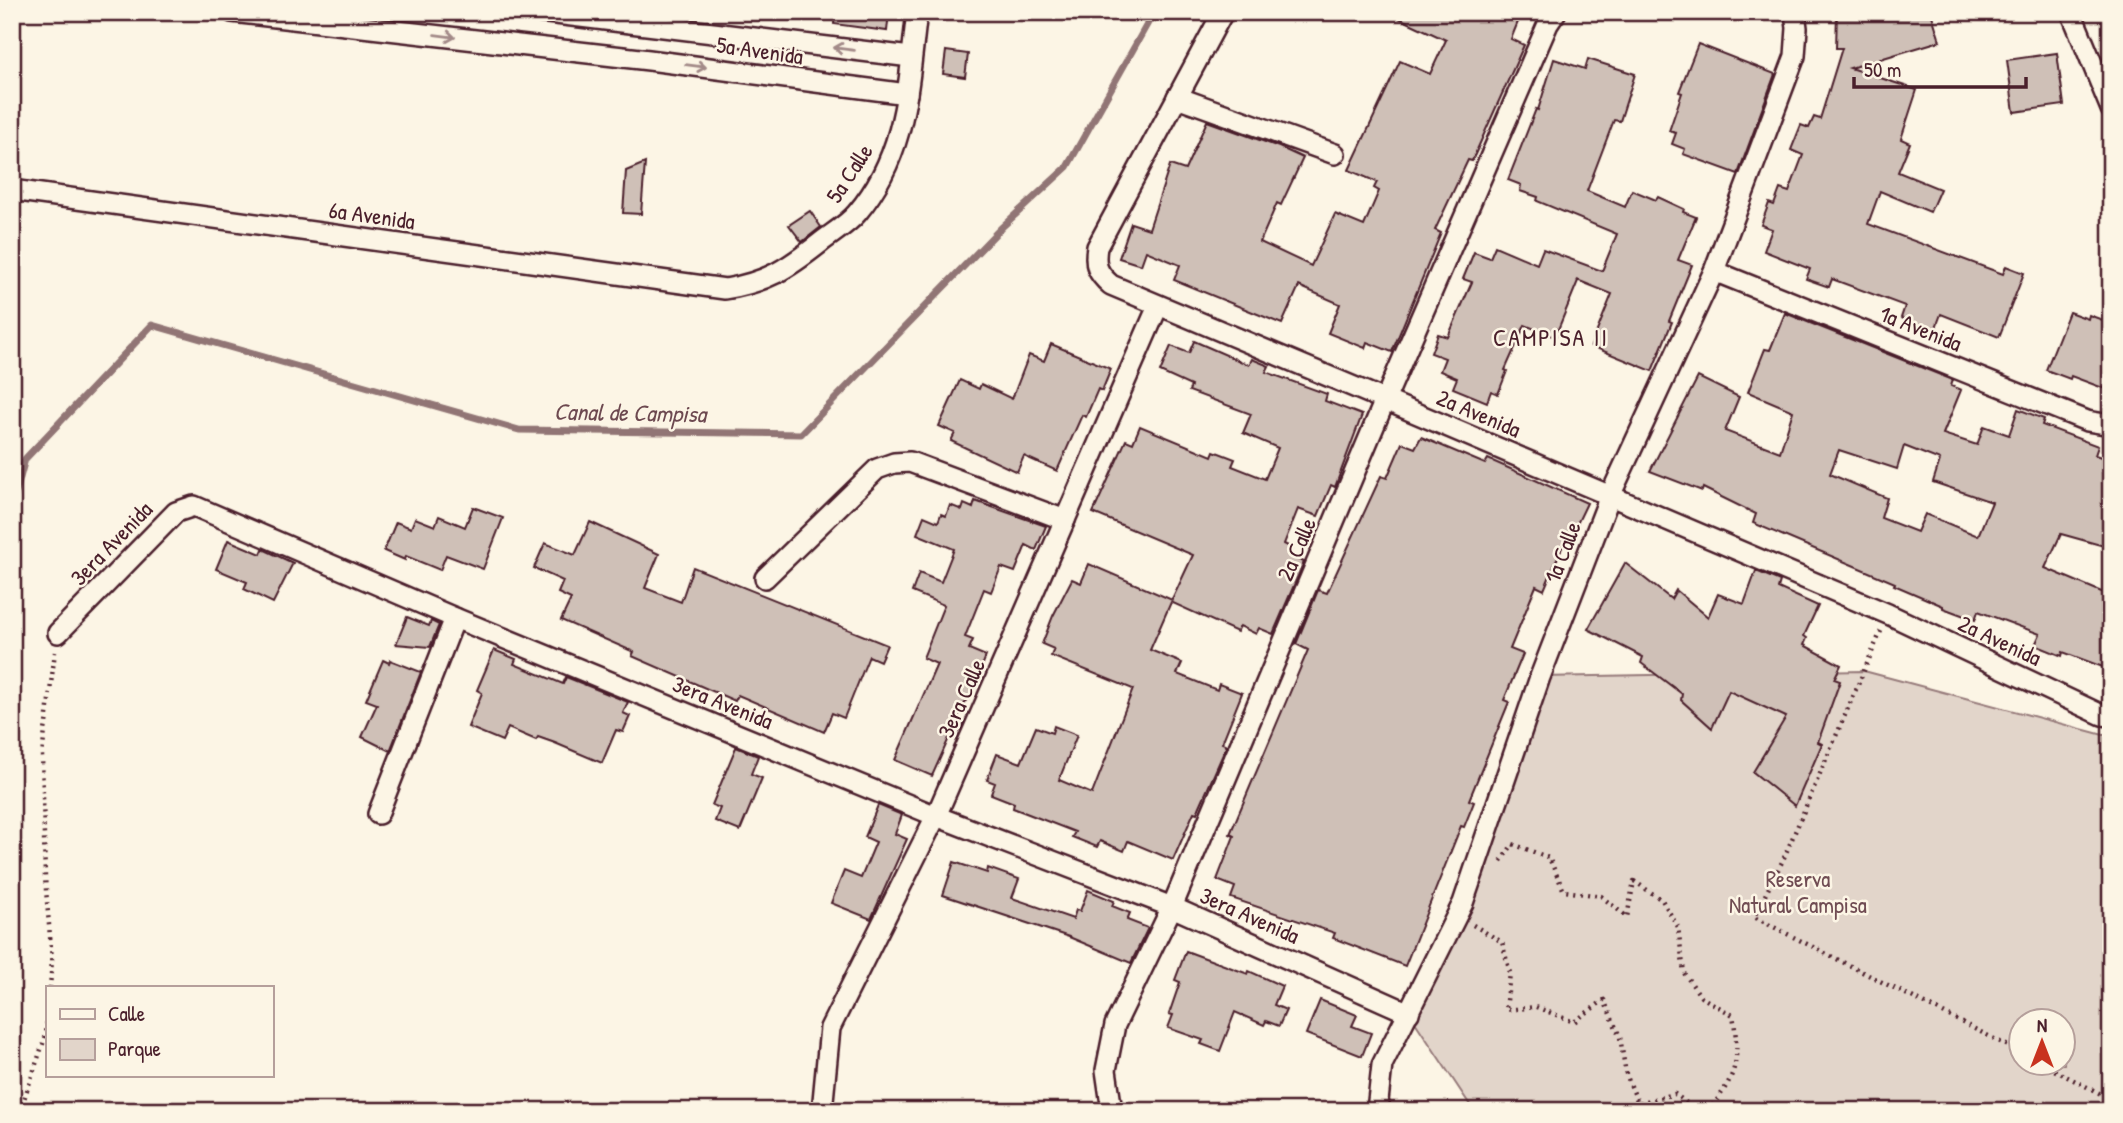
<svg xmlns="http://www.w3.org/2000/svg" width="2123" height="1123" font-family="'Patrick Hand',sans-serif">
<rect width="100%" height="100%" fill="#fcf5e5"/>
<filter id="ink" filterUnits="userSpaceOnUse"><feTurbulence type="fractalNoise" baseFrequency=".0143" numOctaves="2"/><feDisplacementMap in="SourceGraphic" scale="14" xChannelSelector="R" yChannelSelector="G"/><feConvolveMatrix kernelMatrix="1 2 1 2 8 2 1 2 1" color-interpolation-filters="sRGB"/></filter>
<g filter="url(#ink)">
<!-- green -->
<path fill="#e2d5ca" stroke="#967a7a" stroke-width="2" fill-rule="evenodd" d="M1864,671L2111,737V1111H1474L1409,1013L1540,677ZM2022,1021H2064V1064H2022Z"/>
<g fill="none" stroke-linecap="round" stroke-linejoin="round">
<!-- stream -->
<polyline stroke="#917474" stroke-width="7" points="12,507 25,459 152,325 519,430 801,434 1002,227 1067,167 1154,12"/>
</g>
<!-- building -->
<g fill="#cfc0b7" stroke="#4a1f2b" stroke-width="2" fill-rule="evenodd">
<polygon points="835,12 889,12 887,31 834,24"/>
<polygon points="1386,12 1522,12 1511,39 1524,45 1472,161 1468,160 1435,230 1441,233 1392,352 1367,342 1365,348 1328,333 1340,304 1299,286 1282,324 1174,280 1180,265 1146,251 1141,265 1119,258 1131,223 1149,229 1170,165 1185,170 1207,121 1279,147 1303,158 1281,205 1277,203 1260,242 1311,266 1335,214 1364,226 1379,191 1374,188 1377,182 1349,170 1400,61 1430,74 1446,40"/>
<polygon points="1837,12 1931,12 1940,41 1850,68 1917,90 1901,139 1910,143 1898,172 1940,189 1930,212 1880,191 1868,224 2003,274 2006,266 2024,273 1999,337 1941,314 1935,330 1901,318 1905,306 1832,279 1829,287 1806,279 1810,269 1764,251 1772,229 1761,225 1769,203 1774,205 1780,189 1789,192 1803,155 1791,150 1801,125 1809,128 1814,117 1820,119 1842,48 1836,48"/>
<polygon points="1698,44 1775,74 1738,174 1683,154 1685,149 1672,144 1676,133 1669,131 1682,93 1679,92"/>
<polygon points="946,51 968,54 965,77 943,74"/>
<polygon points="2057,53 2064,105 2014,112 2007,60"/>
<polygon points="1554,59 1585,69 1588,59 1635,74 1620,121 1614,120 1587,191 1625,207 1632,190 1656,200 1658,197 1684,209 1683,212 1696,217 1678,260 1692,265 1669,321 1672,322 1652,371 1591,346 1612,294 1577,280 1578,281 1555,337 1525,325 1505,370 1507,371 1498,394 1491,391 1487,402 1453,388 1457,378 1440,371 1445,358 1431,353 1438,334 1448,337 1472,282 1463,279 1474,252 1490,258 1495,246 1537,264 1543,249 1602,271 1617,234 1537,201 1538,197 1520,191 1521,185 1508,180 1536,109 1538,110"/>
<polygon points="645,163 641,214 623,213 626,171"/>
<polygon points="810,211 821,227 802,242 789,225"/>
<polygon points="2069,312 2088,319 2089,315 2111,323 2111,391 2071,376 2070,379 2046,370"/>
<path d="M1785,313L1953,380L1951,386L1961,390L1943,434L1977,445L1984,426L2009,435L2018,409L2044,419L2042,425L2098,446L2095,455L2111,460V548L2061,534L2045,568L2111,596V670L2063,652L2062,656L2035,645L2040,634L1978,611L1975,620L1943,608V606L1894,585L1895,583L1753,523L1756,514L1703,488L1702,491L1650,471L1698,377L1739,397L1725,431L1780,452L1793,411L1748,392L1765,349L1770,350ZM1904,446L1940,460L1933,482L1992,502L1978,536L1925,514L1917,532L1881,518L1887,498L1830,474L1839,450L1897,469Z"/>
<polygon points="1194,341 1249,365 1252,359 1269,366 1266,372 1327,394 1325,401 1362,415 1335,487 1331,485 1318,516 1298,509 1284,544 1292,548 1288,555 1304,562 1273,634 1259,628 1256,634 1240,626 1237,632 1171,602 1150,650 1182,663 1177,674 1217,690 1219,684 1242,693 1222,743 1227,745 1197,813 1194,812 1173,860 1128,841 1124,851 1100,841 1097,847 1072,837 1075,832 1013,808 1014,803 991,794 995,783 987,780 997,754 1021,763 1036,727 1052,733 1054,726 1077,735 1059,780 1092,794 1133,689 1051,656 1054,649 1042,644 1053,616 1072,579 1081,583 1089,564 1172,600 1193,555 1093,513 1126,440 1133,443 1140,426 1212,456 1214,451 1235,459 1232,466 1265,479 1278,448 1243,433 1251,414 1189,391 1191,386 1160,372 1171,346 1189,353"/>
<polygon points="1051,344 1111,369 1102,391 1098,389 1086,417 1082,415 1057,471 1024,456 1017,472 951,441 955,433 939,426 960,380 979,389 981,384 1012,399 1029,355 1044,361"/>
<polygon points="1421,437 1485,464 1488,459 1587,503 1576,526 1572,524 1544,590 1536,586 1510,649 1523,654 1504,700 1509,702 1469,800 1474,802 1464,827 1461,826 1405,966 1333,938 1335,933 1231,898 1235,887 1217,880 1234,836 1230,834 1308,650 1296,644 1318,590 1327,593 1381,476 1387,478 1402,443 1415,448"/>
<polygon points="975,501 1046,526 1036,550 1026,545 1015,572 1001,567 991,592 984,589 965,637 973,640 969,649 986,656 969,699 967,698 932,776 895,760 937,664 923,658 944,605 912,592 919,573 941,582 954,549 917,534 924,516 938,522 941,514 946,516 950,505 962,510 964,504 973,508"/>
<polygon points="473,507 503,518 483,569 446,555 440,570 406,556 405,560 384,551 396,522 411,528 415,518 435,526 439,516 465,527"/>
<polygon points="590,522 659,554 645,588 681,602 693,567 887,645 880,661 869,656 844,718 832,713 824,732 738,695 735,701 632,656 634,652 561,620 571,599 558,593 563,581 534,568 545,543 575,555"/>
<polygon points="228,540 261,554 263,549 293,563 273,603 244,589 247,582 216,569"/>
<polygon points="1625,563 1671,599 1676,590 1708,617 1718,594 1744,604 1756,571 1780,581 1778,588 1818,606 1804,636 1807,638 1804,645 1841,665 1834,679 1840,681 1818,742 1822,744 1795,806 1753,772 1786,717 1729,691 1712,728 1681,700 1682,694 1641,663 1643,657 1588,629"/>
<polygon points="407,617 429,626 431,621 439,625 430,647 396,644"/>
<polygon points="494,650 516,659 514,664 563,684 566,677 628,702 623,713 630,716 623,732 616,730 602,763 555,743 538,737 536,740 508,728 502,741 468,727 482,693 477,690"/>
<polygon points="383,660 389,663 390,660 421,672 390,751 362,737 377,704 366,700"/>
<polygon points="736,747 758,756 751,774 762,778 740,831 715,821 720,808 712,805"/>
<polygon points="878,805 902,815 895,834 907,839 871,919 831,903 844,871 861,878 876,842 865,837"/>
<polygon points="954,862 987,873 988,868 1019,879 1012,898 1073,919 1076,910 1080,911 1088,890 1114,901 1112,906 1130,913 1127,920 1148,928 1131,963 1069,937 943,895"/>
<polygon points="1186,951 1248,974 1249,971 1282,986 1274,1005 1286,1010 1279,1026 1266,1021 1264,1025 1235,1012 1220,1051 1201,1044 1203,1040 1168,1028 1173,1015 1169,1014 1180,982 1175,980"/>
<polygon points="1320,1000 1357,1015 1352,1026 1371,1033 1362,1056 1306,1034"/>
</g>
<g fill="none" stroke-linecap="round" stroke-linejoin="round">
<defs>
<g id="minor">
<polyline points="232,12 649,60 907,94"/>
<polyline points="539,12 911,57"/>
<path d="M1223,12L1097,247C1094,265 1097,273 1111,285L1385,400L1888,614L2102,715L2111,716"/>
<polyline points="2071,12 2111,109"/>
<polyline points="1177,97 1335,154"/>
<path d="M12,190L725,289C767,282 787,269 820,243C831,234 847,225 857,213C907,154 908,85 917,12"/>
<polyline points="1714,271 2087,421 2111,425"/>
<polyline points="765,578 877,469 894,463 910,462 1065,520"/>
<polyline points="58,633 176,512 194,506 455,618 936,816 1172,907 1409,1013"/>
<polyline points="378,814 455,618"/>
<polyline points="822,1111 830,1028 936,816 1158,306"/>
<polyline points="1112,1111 1106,1070 1115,1025 1172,907 1385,400 1548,24 1556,12"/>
<polyline points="1381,1111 1378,1101 1382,1065 1463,903 1540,677 1610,496 1714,271 1795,56 1797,28 1795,12"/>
</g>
</defs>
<!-- minor casing -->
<use href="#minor" stroke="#4a1f2b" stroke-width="24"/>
<!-- path -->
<g stroke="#4a1f2b" stroke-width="4.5" stroke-dasharray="2 5" stroke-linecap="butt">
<polyline points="1881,631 1783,860 1754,917 2022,1053"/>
<path d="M1501,861L1513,844L1549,858L1564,891L1601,896L1627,917L1634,881L1662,900L1678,927L1684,973L1701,997L1733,1015C1740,1060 1738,1075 1708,1111"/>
<polyline points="1473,925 1502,942 1510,973 1506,1010 1536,1007 1574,1022 1604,1000 1620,1037 1626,1074 1638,1103 1675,1094 1697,1111"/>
<polyline points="50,988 52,960 45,878 42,755 55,652"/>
<polyline points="2042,1064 2111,1099"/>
<polyline points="20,1111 46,1035 47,1016"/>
</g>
<!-- minor -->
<use href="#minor" stroke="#fcf5e5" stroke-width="19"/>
</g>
<!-- one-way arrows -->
<defs><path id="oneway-shaft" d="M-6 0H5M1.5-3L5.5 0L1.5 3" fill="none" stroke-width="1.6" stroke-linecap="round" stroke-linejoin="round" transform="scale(1.75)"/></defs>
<g stroke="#a38a88">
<use href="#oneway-shaft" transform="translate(445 36) rotate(7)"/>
<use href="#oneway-shaft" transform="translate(844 49) rotate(-173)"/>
<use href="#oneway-shaft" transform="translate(696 66) rotate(8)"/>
</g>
</g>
<g text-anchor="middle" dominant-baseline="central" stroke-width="5" stroke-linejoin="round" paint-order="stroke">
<!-- street labels -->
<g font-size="23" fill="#4a1f2b" stroke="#fcf5e5">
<text transform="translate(760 50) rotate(8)">5a Avenida</text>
<text transform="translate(849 173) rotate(-57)">5a Calle</text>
<text transform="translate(372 215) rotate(8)">6a Avenida</text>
<text transform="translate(1921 328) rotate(22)">1a Avenida</text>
<text transform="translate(1479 413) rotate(23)">2a Avenida</text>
<text transform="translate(111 543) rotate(-46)">3era Avenida</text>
<text transform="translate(1296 549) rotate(-67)">2a Calle</text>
<text transform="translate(1562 552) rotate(-69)">1a Calle</text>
<text transform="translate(2000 640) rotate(25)">2a Avenida</text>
<text transform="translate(961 698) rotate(-66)">3era Calle</text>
<text transform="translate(723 702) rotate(22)">3era Avenida</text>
<text transform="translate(1250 915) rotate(24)">3era Avenida</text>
</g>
<!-- park labels -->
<g font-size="23" fill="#704c53" stroke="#fcf5e5">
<text x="1798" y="878">Reserva<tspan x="1798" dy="26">Natural Campisa</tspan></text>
</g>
<!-- neighbourhood labels -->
<g font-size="24" letter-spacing="2" fill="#4a1f2b" stroke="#fcf5e5">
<text x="1551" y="337">CAMPISA II</text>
</g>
<!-- water labels -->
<g font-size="24" font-style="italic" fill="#6d4950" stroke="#fcf5e5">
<text transform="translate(630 412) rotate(1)">Canal de Campisa</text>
</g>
</g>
<!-- margin -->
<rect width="2123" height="1123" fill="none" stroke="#fcf5e5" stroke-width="42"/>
<rect x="21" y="21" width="2081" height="1081" fill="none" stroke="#4a1f2b" stroke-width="2.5" filter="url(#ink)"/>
<!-- legend -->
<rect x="46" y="986" width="228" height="91" fill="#fcf5e5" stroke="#b59f9b" stroke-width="2"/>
<rect x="60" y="1009" width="35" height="10" fill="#fcf5e5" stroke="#b59f9b" stroke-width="2"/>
<text x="108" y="1021" font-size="21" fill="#4a1f2b">Calle</text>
<rect x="60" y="1039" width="35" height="21" fill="#e2d5ca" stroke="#b59f9b" stroke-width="2"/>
<text x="108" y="1056" font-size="21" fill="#4a1f2b">Parque</text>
<!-- north arrow -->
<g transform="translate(2042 1042)"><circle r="33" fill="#fcf5e5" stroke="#b59f9b" stroke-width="2"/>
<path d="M0-5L12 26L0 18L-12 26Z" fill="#c8321e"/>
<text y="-10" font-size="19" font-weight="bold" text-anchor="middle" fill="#4a1f2b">N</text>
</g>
<!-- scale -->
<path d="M1854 77v10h172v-10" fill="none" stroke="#4a1f2b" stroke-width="3.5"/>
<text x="1864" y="77" font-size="21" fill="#4a1f2b" stroke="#fcf5e5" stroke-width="5" paint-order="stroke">50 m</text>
</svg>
